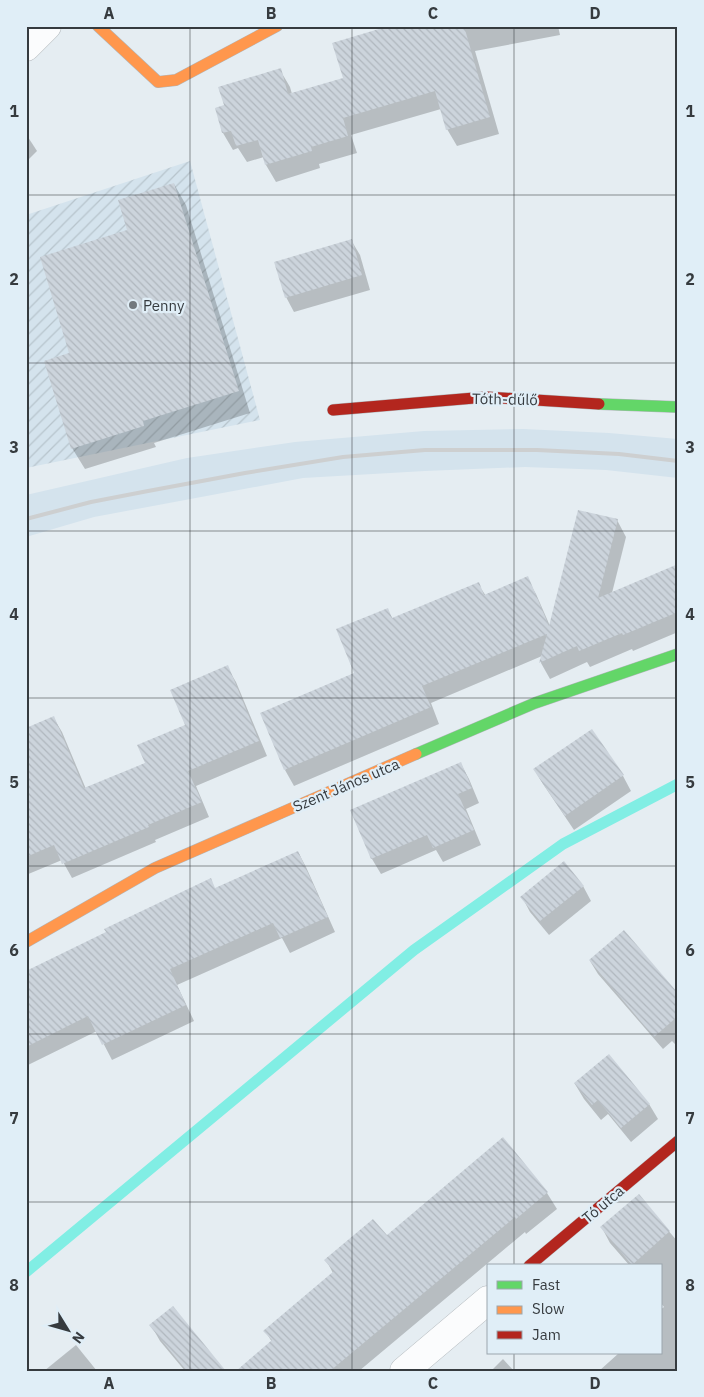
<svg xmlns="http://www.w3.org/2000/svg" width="704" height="1397" font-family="'IBM Plex Sans',sans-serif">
<defs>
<pattern id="industrial-furrows" width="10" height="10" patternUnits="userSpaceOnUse" patternTransform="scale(1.25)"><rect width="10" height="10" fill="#d4e3ed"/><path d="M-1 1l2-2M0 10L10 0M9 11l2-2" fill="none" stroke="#b7c4cc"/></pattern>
<pattern id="building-back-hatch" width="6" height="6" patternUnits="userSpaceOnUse" patternTransform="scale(1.25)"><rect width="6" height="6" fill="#ccd4dc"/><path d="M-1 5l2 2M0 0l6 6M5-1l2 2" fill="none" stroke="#b0b7be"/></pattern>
</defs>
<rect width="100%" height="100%" fill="#e5edf2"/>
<!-- built -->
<polygon fill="#d4e3ed" points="523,429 609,433 678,439 678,478 606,470 525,467 425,471 303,478 94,517 26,537 26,495 187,458 295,442 424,431"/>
<!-- industrial -->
<polygon fill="url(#industrial-furrows)" points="190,161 260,420 26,468 26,215"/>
<!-- shadow -->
<g fill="#0003">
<polygon points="393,26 558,26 560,35 475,51 499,134 457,146 447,129 441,109 351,135 357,153 319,164 320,168 276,182 266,165 264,157 247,162 238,148 233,150 223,133 216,108 225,106 280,70 290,87 292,94 344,79"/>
<polygon points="26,134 37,151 26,162"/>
<polygon points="174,184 186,205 250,413 154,443 156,447 85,469 72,448 71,354"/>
<polygon points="351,240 360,255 370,290 294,312 286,297"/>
<polygon points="617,520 626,537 612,593 678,580 678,632 633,651 632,649 590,667 587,662 550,679 541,663 542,656 431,703 439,724 294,786 285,770 356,674 387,610 393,619 478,584 486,596 527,578 536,594 550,626"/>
<polygon points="227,667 236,682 267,756 196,786 209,817 155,840 156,842 72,878 62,860 26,875 26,772 53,717 62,732 86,789 146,763 186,726"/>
<polygon points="461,764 469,779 479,803 466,809 481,845 443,862 436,850 381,874 372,859 351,811"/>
<polygon points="534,769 623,776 631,791 574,830 543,784"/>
<polygon points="298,852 306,867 335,932 290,953 282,938 177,985 194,1021 112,1060 97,1031 26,1066 26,974"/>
<polygon points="583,886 591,901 549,935 530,912 522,897"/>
<polygon points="590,961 678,994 678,1047 672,1041 663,1049 598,974"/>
<polygon points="575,1084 649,1104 658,1119 631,1142 608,1114 601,1120 584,1099"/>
<polygon points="503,1139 547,1193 557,1209 526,1234 525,1232 359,1371 238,1371 272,1342 265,1331 333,1273 326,1260 387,1237"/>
<polygon points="639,1196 678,1242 678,1371 599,1371 619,1353 660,1353 660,1310 664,1307 660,1302 660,1266 630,1266 610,1243 602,1228"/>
<polygon points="151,1325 225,1371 185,1371 160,1341"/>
<polygon points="76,1345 97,1371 44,1371"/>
<polygon points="503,1359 514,1371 491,1371"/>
</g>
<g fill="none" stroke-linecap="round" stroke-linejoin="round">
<!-- stream -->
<polyline stroke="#81eee4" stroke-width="11" points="26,1272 414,950 563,844 678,784"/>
</g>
<!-- building -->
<g fill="url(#building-back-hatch)">
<polygon points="389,26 464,26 490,117 446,130 435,91 343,118 348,136 311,147 312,151 265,165 258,140 236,146 231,131 222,133 215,108 224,105 218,87 281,68 288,94 343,78 332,43"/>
<polygon points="174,183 239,391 143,421 144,426 71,449 44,361 69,353 40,257 127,230 118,200"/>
<polygon points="352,239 362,275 285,298 274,262"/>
<polygon points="578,510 618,519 598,598 678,564 678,612 623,635 622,633 579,651 577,646 539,663 547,634 422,686 431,707 284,770 260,713 354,673 336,629 388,608 392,618 479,582 484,595 528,576 549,626"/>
<polygon points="228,665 259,741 188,771 202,802 148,825 149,827 62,864 54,845 26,857 26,728 54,716 84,788 145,763 137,745 185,725 170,690"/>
<polygon points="592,729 624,775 565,816 533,769"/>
<polygon points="461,762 472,788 458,794 474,830 433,848 427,835 371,859 350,810"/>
<polygon points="298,851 328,917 280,938 273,923 170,969 186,1005 102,1045 88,1016 26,1047 26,971 106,932 104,929 211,878 215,888"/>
<polygon points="564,861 584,886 540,921 520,897"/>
<polygon points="624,930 678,993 678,1016 654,1037 589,960"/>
<polygon points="609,1054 650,1104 621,1128 598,1100 592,1105 574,1083"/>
<polygon points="503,1137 548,1192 516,1219 515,1217 330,1371 236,1371 272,1340 263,1331 334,1271 324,1260 373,1219 387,1235"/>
<polygon points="639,1194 670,1231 632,1265 600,1227"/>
<polygon points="173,1306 226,1371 187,1371 149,1325"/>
</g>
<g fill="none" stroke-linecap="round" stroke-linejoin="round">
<defs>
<g id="street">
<polyline points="26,47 47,26"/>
<polyline points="404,1371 488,1300"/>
</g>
<g id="fast">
<polyline points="599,404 678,407"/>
<polyline points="416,754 535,703 678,654"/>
</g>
<g id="slow">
<polyline points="98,26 158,82 176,80 277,26"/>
<polyline points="26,942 155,868 416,754"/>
</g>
<g id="jam">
<polyline points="333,410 486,397 599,404"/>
<polyline points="529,1266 678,1141"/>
</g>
</defs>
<!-- street casing -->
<use href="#street" stroke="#b1b7bb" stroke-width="29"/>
<!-- fast casing -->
<use href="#fast" stroke="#b1b7bb" stroke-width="12"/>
<!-- slow casing -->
<use href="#slow" stroke="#b1b7bb" stroke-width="12"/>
<!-- jam casing -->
<use href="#jam" stroke="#b1b7bb" stroke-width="12"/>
<!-- street -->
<use href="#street" stroke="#fbfcfd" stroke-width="28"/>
<!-- fast -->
<use href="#fast" stroke="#63d668" stroke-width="11"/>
<!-- slow -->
<use href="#slow" stroke="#ff974d" stroke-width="11"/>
<!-- jam -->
<use href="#jam" stroke="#b3261e" stroke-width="11"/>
<!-- rail -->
<polyline stroke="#cdcfd0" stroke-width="4" points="26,519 91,502 148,491 245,473 343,457 425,450 537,450 619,454 678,461"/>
</g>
<!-- grid -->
<path fill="none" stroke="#363b3f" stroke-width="1" stroke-opacity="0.55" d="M190,26V1371M352,26V1371M514,26V1266M26,195H678M26,363H678M26,531H678M26,698H678M26,866H678M26,1034H678M26,1202H678M514,1353V1371"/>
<!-- markers -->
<circle fill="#73797e" stroke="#e0eef7" stroke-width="2" cx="133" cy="305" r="5"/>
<g text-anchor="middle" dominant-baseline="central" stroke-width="4.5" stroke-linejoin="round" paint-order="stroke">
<!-- poi labels -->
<g font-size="15" fill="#363b3f" stroke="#e0eef7" text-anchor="start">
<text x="143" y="305">Penny</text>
</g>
<!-- street labels -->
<g font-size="15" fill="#363b3f" stroke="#e0eef7">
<text transform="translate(505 399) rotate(1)">Tóth-dűlő</text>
<text transform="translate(346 785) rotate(-23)">Szent János utca</text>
<text transform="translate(603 1204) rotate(-40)">Tó utca</text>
</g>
</g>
<!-- border -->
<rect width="704" height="1397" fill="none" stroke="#e0eef7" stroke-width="55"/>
<!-- legend -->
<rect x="487" y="1264" width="175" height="90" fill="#e0eef7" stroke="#9ca6ad"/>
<rect x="497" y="1281" width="25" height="8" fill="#63d668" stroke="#9ca6ad"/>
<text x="532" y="1290" font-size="15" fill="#363b3f">Fast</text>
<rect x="497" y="1306" width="25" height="8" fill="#ff974d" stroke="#9ca6ad"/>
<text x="532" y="1314" font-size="15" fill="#363b3f">Slow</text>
<rect x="497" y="1331" width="25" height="8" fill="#b3261e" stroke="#9ca6ad"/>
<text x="532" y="1340" font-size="15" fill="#363b3f">Jam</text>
<!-- north arrow -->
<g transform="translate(68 1330) rotate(127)" stroke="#e0eef7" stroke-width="4" paint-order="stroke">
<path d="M0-4L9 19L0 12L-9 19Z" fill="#363b3f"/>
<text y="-8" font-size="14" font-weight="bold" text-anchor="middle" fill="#363b3f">N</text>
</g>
<rect x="28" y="28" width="648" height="1342" fill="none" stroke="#363b3f" stroke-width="2"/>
<g font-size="16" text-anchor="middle" font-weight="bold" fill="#363b3f">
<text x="109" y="19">A</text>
<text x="271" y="19">B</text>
<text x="433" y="19">C</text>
<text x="595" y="19">D</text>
<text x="14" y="117">1</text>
<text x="690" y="117">1</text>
<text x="14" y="285">2</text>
<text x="690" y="285">2</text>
<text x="14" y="453">3</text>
<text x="690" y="453">3</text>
<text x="14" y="620">4</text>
<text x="690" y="620">4</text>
<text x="14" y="788">5</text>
<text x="690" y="788">5</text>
<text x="14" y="956">6</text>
<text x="690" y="956">6</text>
<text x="14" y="1124">7</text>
<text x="690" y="1124">7</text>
<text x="14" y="1291">8</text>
<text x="690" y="1291">8</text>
<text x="109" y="1389">A</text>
<text x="271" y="1389">B</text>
<text x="433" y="1389">C</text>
<text x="595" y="1389">D</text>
</g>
</svg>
